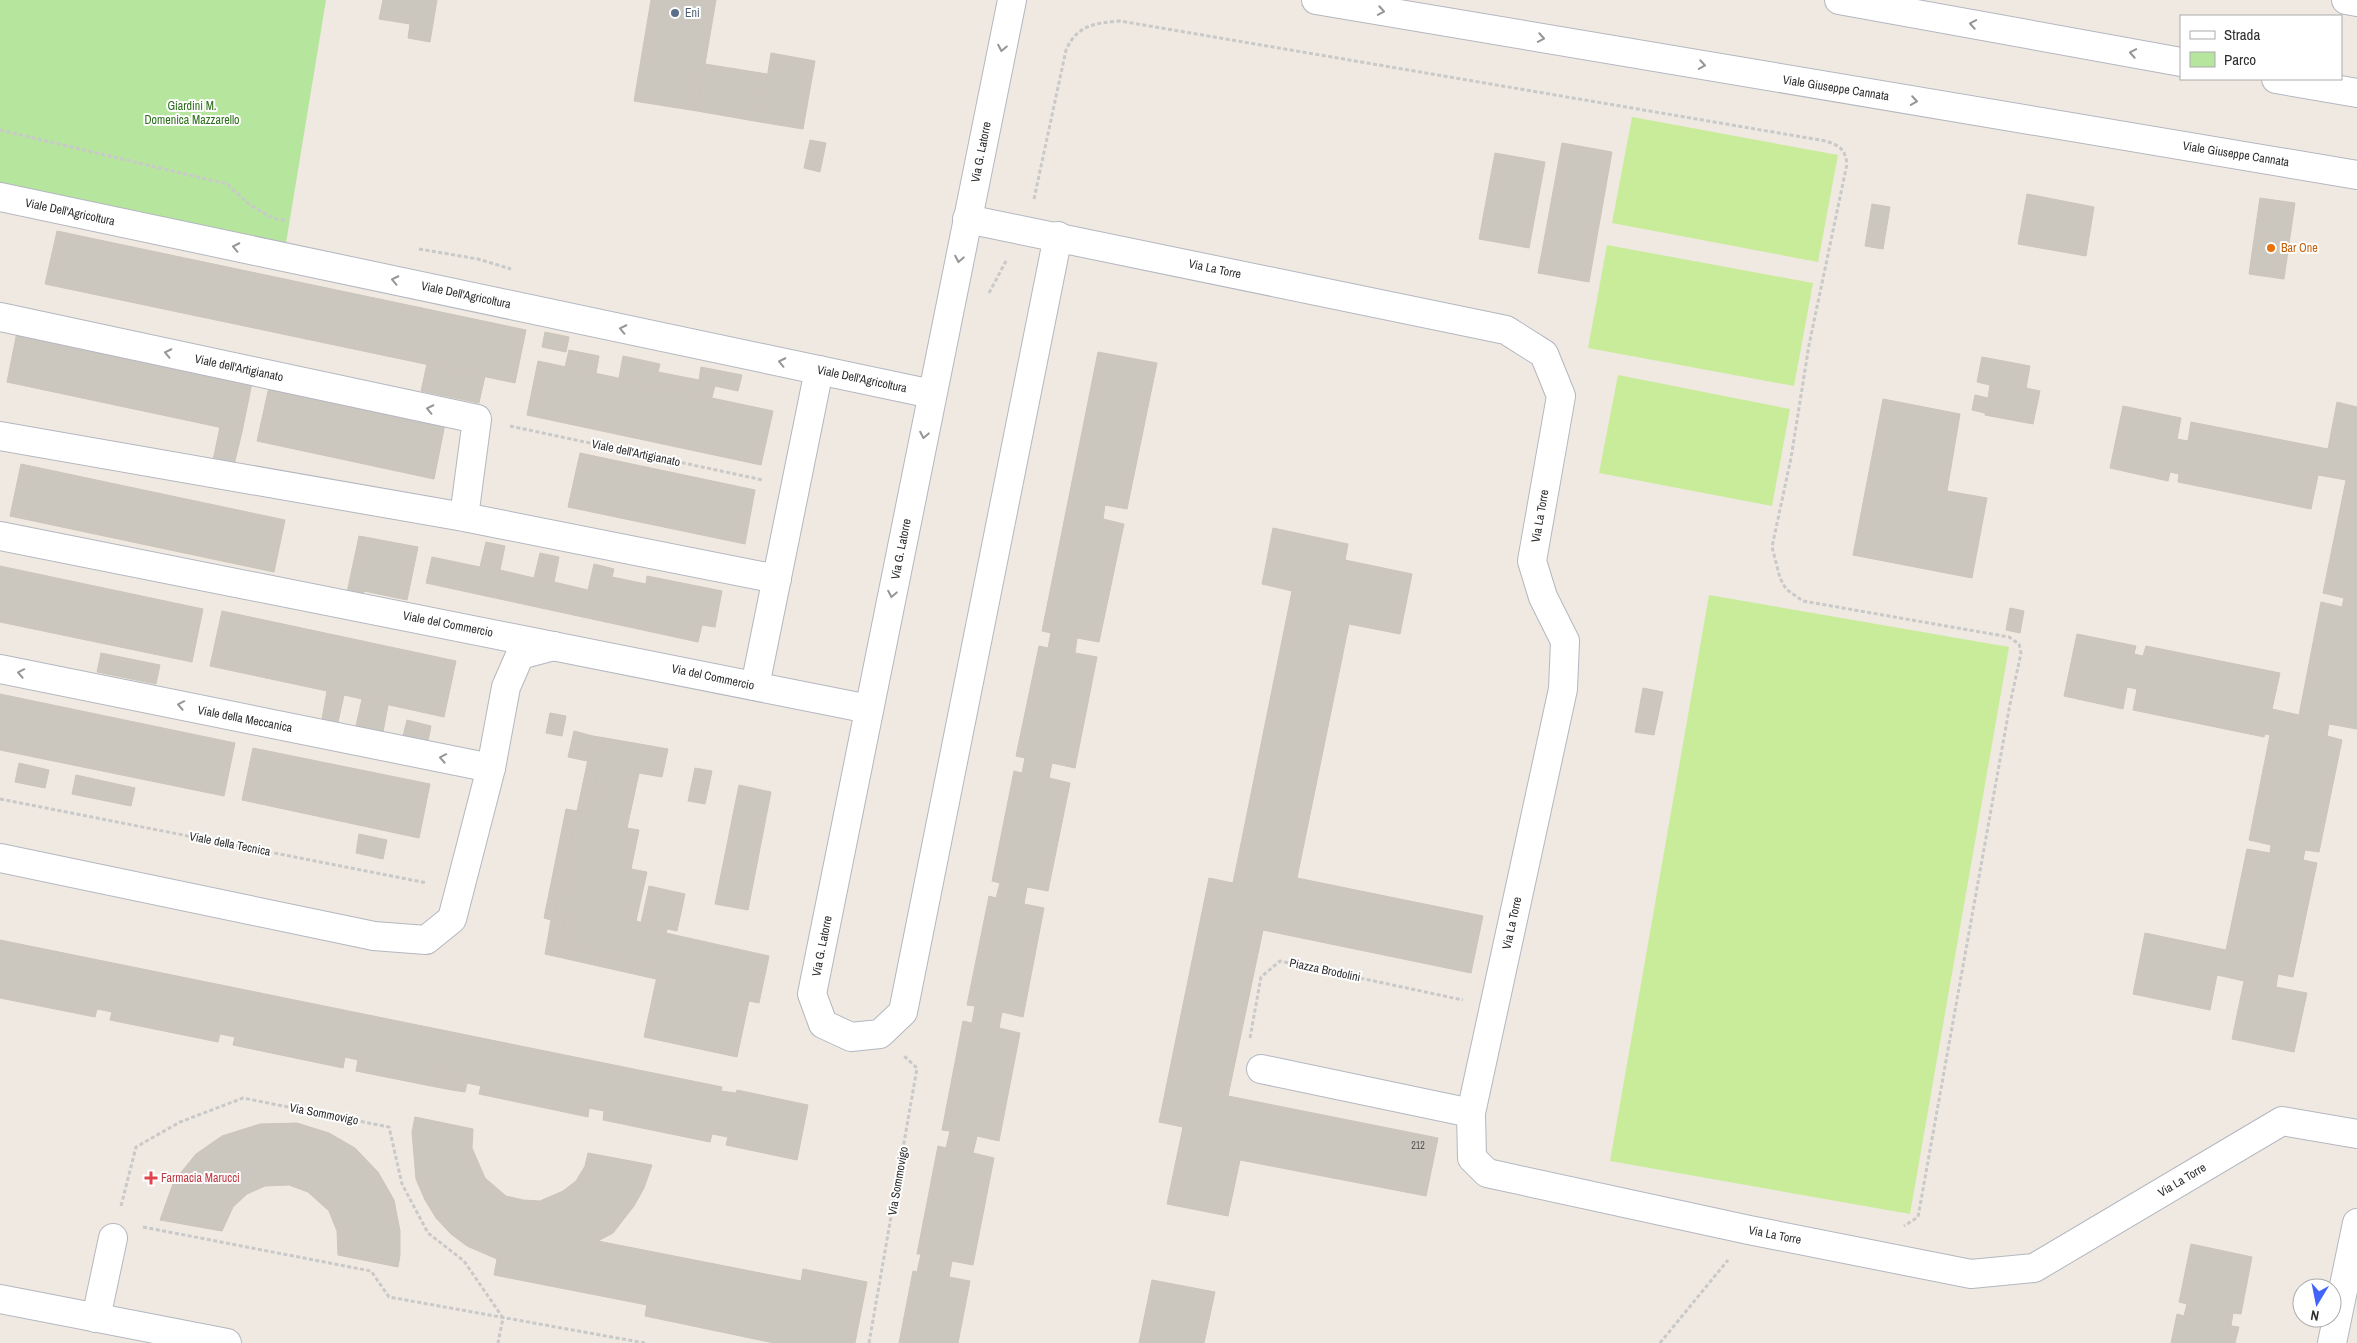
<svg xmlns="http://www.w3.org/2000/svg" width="2357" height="1343" font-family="'Archivo Narrow',sans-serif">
<rect width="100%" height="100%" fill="#efe9e1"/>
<!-- green -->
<polygon fill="#b6e59e" points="0,0 326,0 285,249 0,188"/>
<!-- pitch -->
<g fill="#c9ec9a">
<polygon points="1632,117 1838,155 1818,262 1612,223"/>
<polygon points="1607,245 1813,283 1794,386 1588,348"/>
<polygon points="1618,375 1790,409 1772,506 1599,473"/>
<polygon points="1709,595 2009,647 1910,1214 1610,1161"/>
</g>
<!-- building -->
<g fill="#cbc7bf" stroke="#cbc5ba">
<polygon points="383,0 437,0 430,42 408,38 410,24 379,19"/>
<polygon points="651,0 716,0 697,111 634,101"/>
<polygon points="771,53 815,61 803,129 760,122"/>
<polygon points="705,64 767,74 760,122 697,111"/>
<polygon points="810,140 826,143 820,172 804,168"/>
<polygon points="1562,143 1612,152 1589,282 1538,273"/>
<polygon points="1495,153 1545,162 1529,248 1479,239"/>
<polygon points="2027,194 2094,207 2086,256 2018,244"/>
<polygon points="2260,198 2295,203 2290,237 2255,232"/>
<polygon points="1872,204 1890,207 1883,249 1865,246"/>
<polygon points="57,231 526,330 515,383 45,284"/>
<polygon points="2255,232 2290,237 2284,279 2249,274"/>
<polygon points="18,327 253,378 242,432 7,382"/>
<polygon points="545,332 569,337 566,352 542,347"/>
<polygon points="569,350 599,356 596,373 565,367"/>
<polygon points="1098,352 1157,363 1127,509 1105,505 1103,519 1124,524 1099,642 1077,638 1075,653 1097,657 1075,768 1052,763 1049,778 1070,783 1048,891 1027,887 1024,904 1044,908 1023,1017 1002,1012 999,1028 1020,1033 999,1141 977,1136 973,1153 994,1158 973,1265 952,1261 949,1277 970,1281 958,1343 899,1343 913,1271 917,1272 921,1254 917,1254 938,1146 946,1148 950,1131 942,1130 963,1021 972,1023 975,1006 967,1005 989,896 996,898 1000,883 992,881 1014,771 1022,773 1025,758 1016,756 1039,646 1048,648 1051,633 1042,631"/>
<polygon points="623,356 660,364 658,372 699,380 701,367 742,375 738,391 715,386 712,397 619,378"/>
<polygon points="1982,357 2030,366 2026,388 2040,391 2033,424 1985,415 1985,413 1972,410 1975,395 1988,398 1990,385 1977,382"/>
<polygon points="538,361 773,411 761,465 527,415"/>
<polygon points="427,364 485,376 479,403 421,391"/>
<polygon points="269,387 445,424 434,479 257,441"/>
<polygon points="1883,399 1960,414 1947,491 1987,498 1972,578 1853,555"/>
<polygon points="2337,402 2357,407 2357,729 2329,724 2327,736 2342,740 2319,852 2305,850 2303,860 2317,863 2293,977 2278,974 2276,987 2307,993 2294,1052 2232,1039 2244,981 2217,975 2210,1010 2133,994 2145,933 2226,950 2247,849 2270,853 2271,845 2249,840 2270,735 2265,734 2264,737 2133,710 2137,689 2127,687 2123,709 2064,696 2077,634 2136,646 2134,654 2143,656 2146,646 2280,673 2272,709 2299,715 2321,602 2342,607 2344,598 2323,593 2346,480 2318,475 2311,509 2178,482 2179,474 2170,472 2168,481 2110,468 2123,406 2181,418 2177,439 2188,441 2191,422 2328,449"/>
<polygon points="220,427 242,432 234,465 213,460"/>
<polygon points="580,453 755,490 745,544 568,507"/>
<polygon points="21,464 285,520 274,572 10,516"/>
<polygon points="1273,528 1348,544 1345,560 1412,574 1400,634 1349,624 1297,878 1483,916 1471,973 1263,930 1228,1096 1438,1138 1426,1196 1240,1160 1228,1216 1167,1204 1183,1127 1159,1122 1209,878 1233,883 1292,591 1262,584"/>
<polygon points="359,536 418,547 407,600 364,591 360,606 345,602"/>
<polygon points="486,542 505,546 500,570 534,578 540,553 559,557 554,582 588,590 594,564 614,569 612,577 646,584 647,576 722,591 715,627 702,625 698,642 426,583 432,557 480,567"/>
<polygon points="0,566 203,609 192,662 0,622"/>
<polygon points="2010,608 2024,611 2020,633 2006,630"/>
<polygon points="222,611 456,661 444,717 344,695 338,722 322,719 327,691 210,666"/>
<polygon points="101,653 160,665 156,684 97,672"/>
<polygon points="1643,688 1663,692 1654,735 1635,732"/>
<polygon points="0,694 235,743 224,796 0,750"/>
<polygon points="362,699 388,705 383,732 356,726"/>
<polygon points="550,713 566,716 562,736 546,733"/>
<polygon points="407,720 431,726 428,741 403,736"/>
<polygon points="574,731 593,736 587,761 568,757"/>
<polygon points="593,736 605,738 589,814 577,811"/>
<polygon points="605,738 668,749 662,777 639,773 627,828 639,830 631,869 647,872 636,921 667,929 666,933 769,956 759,1003 749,1001 737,1057 644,1037 659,967 560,946 565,920 554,918 577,811 589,814"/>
<polygon points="253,748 430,784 419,838 242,800"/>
<polygon points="19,763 49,770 45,788 15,782"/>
<polygon points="695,768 712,771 705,804 688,801"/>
<polygon points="76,775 135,788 131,806 72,794"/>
<polygon points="739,785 771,792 748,910 715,904"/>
<polygon points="566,809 577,811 554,918 565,920 560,946 659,967 656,979 545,954 551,920 544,918"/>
<polygon points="359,834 387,840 383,859 356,853"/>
<polygon points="649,886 685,894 677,931 641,923"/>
<polygon points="0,940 722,1087 721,1091 736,1093 737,1090 808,1105 797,1160 726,1145 728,1137 712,1134 710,1142 603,1120 604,1111 589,1108 588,1117 479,1094 481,1086 467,1083 465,1092 452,1090 456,1073 439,1070 436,1087 356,1071 358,1060 345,1057 343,1068 233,1045 235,1037 220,1034 218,1042 110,1020 112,1012 97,1009 95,1017 0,998"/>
<polygon points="439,1070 456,1073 452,1090 436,1087"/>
<polygon points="415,1117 473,1129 472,1148 485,1178 506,1196 523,1200 540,1201 563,1191 576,1181 585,1166 588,1153 652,1165 644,1188 634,1206 613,1233 598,1241 801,1281 803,1269 867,1282 855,1343 774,1343 645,1316 647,1305 494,1275 497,1259 467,1246 451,1234 436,1218 425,1200 416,1179 412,1132"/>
<polygon points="297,1123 329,1133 355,1148 378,1172 394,1200 400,1231 400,1255 398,1267 338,1255 337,1231 329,1211 308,1192 289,1185 265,1186 247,1194 233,1207 222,1231 160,1220 174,1181 196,1154 222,1136 260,1124"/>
<polygon points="2191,1244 2252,1257 2241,1314 2233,1313 2231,1326 2239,1327 2235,1343 2171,1343 2177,1314 2184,1316 2187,1304 2179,1302"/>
<polygon points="1152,1280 1215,1292 1204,1343 1139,1343"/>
</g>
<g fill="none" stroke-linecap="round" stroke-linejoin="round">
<defs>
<g id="minor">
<polyline points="1012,0 812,994 823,1024 851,1037 880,1034 903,1012 1058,236"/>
<polyline points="1316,0 2357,175"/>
<polyline points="1839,0 2181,62"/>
<polyline points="2346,0 2357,2"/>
<polyline points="2276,79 2357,93"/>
<polyline points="0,197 932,394"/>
<polyline points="967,219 1506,330 1544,354 1561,396 1532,561 1543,597 1565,641 1563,689 1471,1113 1472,1158 1487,1173 1749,1230 1971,1274 2034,1268 2282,1121 2357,1134"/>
<polyline points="0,317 477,419 464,517"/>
<polyline points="0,436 464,517 777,579"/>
<polyline points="0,536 869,709"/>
<polyline points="0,669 491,768"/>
<polyline points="755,686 819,370"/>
<polyline points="0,858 374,936 426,940 452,919 491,768 506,687 520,655 554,646"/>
<polyline points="1261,1069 1471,1113"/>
<polyline points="0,1299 227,1343"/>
<polyline points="96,1318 113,1238"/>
<polyline points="2332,1343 2357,1223"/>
</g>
</defs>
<!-- minor casing -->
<use href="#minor" stroke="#b4b7c1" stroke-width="30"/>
<!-- path -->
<g stroke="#c9c9c9" stroke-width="3" stroke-dasharray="4 2.5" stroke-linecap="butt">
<polyline points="0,130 227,184 250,205 273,218 288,221"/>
<path d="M1034,199L1066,50C1077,25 1095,23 1120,21L1826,141C1840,146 1845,149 1847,164L1809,345L1791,458L1772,547L1780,578L1786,589L1803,601L2009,637L2019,644L2021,653L2010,704L1918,1217L1904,1226"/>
<polyline points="419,249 478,259 511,269"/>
<polyline points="989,293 1006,261"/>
<polyline points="510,426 763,480"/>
<polyline points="0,799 427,883"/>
<polyline points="1250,1038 1261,977 1280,961 1463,1000"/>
<polyline points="121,1206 136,1147 180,1122 243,1098 389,1127 402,1184 428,1233 464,1261 503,1318 498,1343"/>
<polyline points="143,1227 371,1271 389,1297 645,1343"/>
<polyline points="869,1343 917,1068 904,1056"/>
<polyline points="1660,1343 1728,1260"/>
</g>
<!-- minor -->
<use href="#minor" stroke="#fff" stroke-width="28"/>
</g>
<!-- one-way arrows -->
<defs><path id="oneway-chevron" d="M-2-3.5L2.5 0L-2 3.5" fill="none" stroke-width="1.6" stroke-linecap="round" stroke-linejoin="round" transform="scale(1.25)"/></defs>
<g stroke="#969696">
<use href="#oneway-chevron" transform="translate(1381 11) rotate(10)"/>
<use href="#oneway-chevron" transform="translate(1973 24) rotate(-170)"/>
<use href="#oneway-chevron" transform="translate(1541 38) rotate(10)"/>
<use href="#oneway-chevron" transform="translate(1002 48) rotate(101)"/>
<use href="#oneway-chevron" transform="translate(2133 53) rotate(-170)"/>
<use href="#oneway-chevron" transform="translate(1702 65) rotate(9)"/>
<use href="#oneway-chevron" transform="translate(1914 101) rotate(9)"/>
<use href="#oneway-chevron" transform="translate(236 247) rotate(-168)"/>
<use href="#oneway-chevron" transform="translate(959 259) rotate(101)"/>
<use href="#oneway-chevron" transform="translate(395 280) rotate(-168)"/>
<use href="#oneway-chevron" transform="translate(623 329) rotate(-168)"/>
<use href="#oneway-chevron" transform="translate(168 353) rotate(-168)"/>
<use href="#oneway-chevron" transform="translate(782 362) rotate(-168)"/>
<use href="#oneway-chevron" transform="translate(430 409) rotate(-168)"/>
<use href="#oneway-chevron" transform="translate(924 435) rotate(101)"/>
<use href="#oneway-chevron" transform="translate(892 594) rotate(101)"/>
<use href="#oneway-chevron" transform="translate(21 673) rotate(-169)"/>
<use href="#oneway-chevron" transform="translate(181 705) rotate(-169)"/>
<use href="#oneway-chevron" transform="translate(443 758) rotate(-169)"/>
</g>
<!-- markers -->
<circle fill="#5c6f8a" stroke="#fff" stroke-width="2" cx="675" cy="13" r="5"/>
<circle fill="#e8710a" stroke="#fff" stroke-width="2" cx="2271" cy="248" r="5"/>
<path fill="#e0444e" stroke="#fff" stroke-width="2" d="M148.5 1170.5h5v5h5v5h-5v5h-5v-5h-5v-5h5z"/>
<g text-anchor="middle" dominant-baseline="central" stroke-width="4" stroke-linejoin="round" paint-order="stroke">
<!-- number labels -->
<g font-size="10" fill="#555452">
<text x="1418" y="1145">212</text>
</g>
<!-- service labels -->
<g font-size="12" fill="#4e5e75" stroke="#fff" text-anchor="start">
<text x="685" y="13">Eni</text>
</g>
<!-- street labels -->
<g font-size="12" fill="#2e2e2e" stroke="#fff">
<text transform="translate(1836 88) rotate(9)">Viale Giuseppe Cannata</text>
<text transform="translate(981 152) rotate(-79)">Via G. Latorre</text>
<text transform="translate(2236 154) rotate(9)">Viale Giuseppe Cannata</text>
<text transform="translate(70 212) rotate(12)">Viale Dell'Agricoltura</text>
<text transform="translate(1215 269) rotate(12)">Via La Torre</text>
<text transform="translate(466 295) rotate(12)">Viale Dell'Agricoltura</text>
<text transform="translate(239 368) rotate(12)">Viale dell'Artigianato</text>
<text transform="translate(862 379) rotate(12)">Viale Dell'Agricoltura</text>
<text transform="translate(636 453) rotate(12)">Viale dell'Artigianato</text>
<text transform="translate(1540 516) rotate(-80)">Via La Torre</text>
<text transform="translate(901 549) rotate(-79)">Via G. Latorre</text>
<text transform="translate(448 624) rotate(11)">Viale del Commercio</text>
<text transform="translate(713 677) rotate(12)">Via del Commercio</text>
<text transform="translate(245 719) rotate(11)">Viale della Meccanica</text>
<text transform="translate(230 844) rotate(11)">Viale della Tecnica</text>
<text transform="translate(1512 923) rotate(-78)">Via La Torre</text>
<text transform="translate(822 946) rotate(-79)">Via G. Latorre</text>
<text transform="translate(1325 970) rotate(12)">Piazza Brodolini</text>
<text transform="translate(324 1114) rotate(11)">Via Sommovigo</text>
<text transform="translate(2182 1180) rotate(-31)">Via La Torre</text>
<text transform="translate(898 1181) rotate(-80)">Via Sommovigo</text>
<text transform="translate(1775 1235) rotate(11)">Via La Torre</text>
</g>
<!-- park labels -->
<g font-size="12" fill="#2c6e1b" stroke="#fff">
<text x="192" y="106">Giardini M.<tspan x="192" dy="14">Domenica Mazzarello</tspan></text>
</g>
<!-- food labels -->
<g font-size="12" fill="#c56008" stroke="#fff" text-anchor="start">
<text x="2281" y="248">Bar One</text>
</g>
<!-- health labels -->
<g font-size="12" fill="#be3a42" stroke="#fff" text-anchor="start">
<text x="161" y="1178">Farmacia Marucci</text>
</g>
</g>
<!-- legend -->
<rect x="2180" y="15" width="162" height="65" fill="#ffffff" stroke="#ababab"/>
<rect x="2190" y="31" width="25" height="8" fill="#ffffff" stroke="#ababab"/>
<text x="2224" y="40" font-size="15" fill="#2e2e2e">Strada</text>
<rect x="2190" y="52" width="25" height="15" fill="#b6e59e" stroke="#ababab"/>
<text x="2224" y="65" font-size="15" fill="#2e2e2e">Parco</text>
<!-- north arrow -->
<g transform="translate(2317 1303) rotate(190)"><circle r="24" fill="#ffffff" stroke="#ababab"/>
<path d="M0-4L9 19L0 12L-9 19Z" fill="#4264fb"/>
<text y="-8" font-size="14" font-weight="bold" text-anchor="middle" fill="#2e2e2e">N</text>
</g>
</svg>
